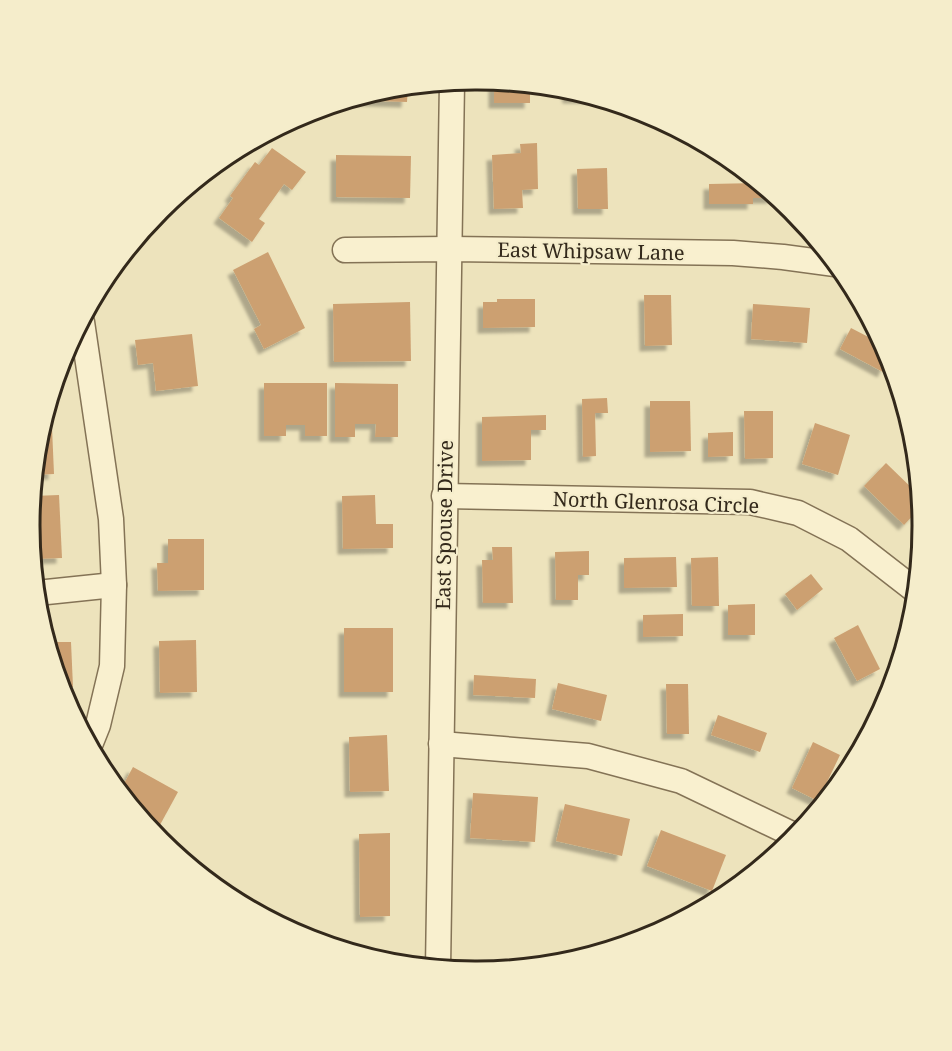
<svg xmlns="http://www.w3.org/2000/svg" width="952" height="1051" font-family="'Noto Serif',serif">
<defs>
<filter id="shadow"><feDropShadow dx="-5.5" dy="5.5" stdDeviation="1.5" flood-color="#0004"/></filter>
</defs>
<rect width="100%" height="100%" fill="#ede3bc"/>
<!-- building -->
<g fill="#cca071" filter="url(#shadow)">
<polygon points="494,81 530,85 530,103 494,103"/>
<polygon points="408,86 407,102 351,100 389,88"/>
<polygon points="567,89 594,97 594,98 568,98"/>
<polygon points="537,143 538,189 522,190 523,208 494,209 492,155 521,153 520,144"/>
<polygon points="272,148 306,172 292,190 284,184 259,219 265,223 252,242 219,218 233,198 230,196 255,162 259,165"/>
<polygon points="336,155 411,156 410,198 336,197"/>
<polygon points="607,168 608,209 578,209 577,169"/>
<polygon points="758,183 773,195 773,198 753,198 753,204 709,204 709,184"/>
<polygon points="268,252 305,328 264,349 254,329 261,325 233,270"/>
<polygon points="644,295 671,295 672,345 645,346"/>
<polygon points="497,299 535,299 535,327 483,328 483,302 497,302"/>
<polygon points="410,302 411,361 334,362 333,304"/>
<polygon points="753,304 810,308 807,343 751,339"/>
<polygon points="851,328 882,344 889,359 883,372 840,349"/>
<polygon points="192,334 198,386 156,391 153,363 138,365 135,340"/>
<polygon points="264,383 327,383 327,436 305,436 305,425 286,425 286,436 264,436"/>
<polygon points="335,383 398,384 398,437 375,437 376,424 355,424 355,437 335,437"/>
<polygon points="607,398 608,413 595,413 596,456 583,457 582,399"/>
<polygon points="650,401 690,401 691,451 650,452"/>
<polygon points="49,404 51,404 54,474 35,475 39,438"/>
<polygon points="744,411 773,411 773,458 745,459"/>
<polygon points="546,415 546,430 531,430 531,460 482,461 482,417"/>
<polygon points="815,423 850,435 838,475 802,464"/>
<polygon points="733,432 733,456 708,457 708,433"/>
<polygon points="886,463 919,495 920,508 904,525 864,486"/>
<polygon points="59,495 62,558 33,559 30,525 33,496"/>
<polygon points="375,495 376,524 393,524 393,548 343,549 342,496"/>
<polygon points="168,539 204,539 204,590 158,591 157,563 168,563"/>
<polygon points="492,547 512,547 513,603 483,603 482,560 493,560"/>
<polygon points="589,551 589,575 578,575 578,600 556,600 555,552"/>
<polygon points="676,557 677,587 624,588 624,558"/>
<polygon points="718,557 719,606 692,606 691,558"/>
<polygon points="811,574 823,589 797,610 785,594"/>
<polygon points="755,604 755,635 728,635 728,605"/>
<polygon points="683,614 683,636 643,637 643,615"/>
<polygon points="858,625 880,669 857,681 834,638"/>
<rect x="344" y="628" width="49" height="64"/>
<polygon points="196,640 197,692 160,693 159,641"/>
<polygon points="48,642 71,642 73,687 61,687"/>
<polygon points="474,675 536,679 535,698 473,695"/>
<polygon points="558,683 607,695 601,721 552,709"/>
<polygon points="666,684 688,684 689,734 667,734"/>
<polygon points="718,715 767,733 760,752 711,735"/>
<polygon points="387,735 389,791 350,792 349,737"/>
<polygon points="813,742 840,755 818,801 792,788"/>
<polygon points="133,767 178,792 155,834 120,791"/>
<polygon points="473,793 538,797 535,842 470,838"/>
<polygon points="565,804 630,819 622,856 556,841"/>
<polygon points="661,830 726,855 712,891 647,866"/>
<polygon points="390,833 390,916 360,917 359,834"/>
</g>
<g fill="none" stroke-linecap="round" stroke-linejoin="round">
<defs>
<polyline id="service" points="80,726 98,725"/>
<g id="minor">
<polyline points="345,250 450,249 733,253 783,257 835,264"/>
<polyline points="82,322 111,519 114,585 112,666 98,725 90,745"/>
<polyline points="444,496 750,502 798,513 849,539 916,591"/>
<polyline points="37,593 114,585"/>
<polyline points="441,744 588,756 681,781 796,836"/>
<polyline points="438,968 452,82"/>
</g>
</defs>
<!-- service casing -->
<use href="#service" stroke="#847356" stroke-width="15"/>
<!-- minor casing -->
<use href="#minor" stroke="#847356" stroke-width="27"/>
<!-- service -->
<use href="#service" stroke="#f9f0cf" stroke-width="12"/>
<!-- minor -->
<use href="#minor" stroke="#f9f0cf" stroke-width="24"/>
</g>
<g text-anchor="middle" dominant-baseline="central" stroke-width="4.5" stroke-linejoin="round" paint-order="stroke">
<!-- street labels -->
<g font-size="20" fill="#33291b" stroke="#f5edcb">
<text transform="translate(591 251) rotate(1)">East Whipsaw Lane</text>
<text transform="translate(656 502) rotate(2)">North Glenrosa Circle</text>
<text transform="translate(444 525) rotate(-89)">East Spouse Drive</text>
</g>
</g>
<!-- crop -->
<path d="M0 0H952V1051H0ZM475 90H477A435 435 0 0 1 912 525V526A435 435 0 0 1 477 961H475A435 435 0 0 1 40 526V525A435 435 0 0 1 475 90Z" fill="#f5edcb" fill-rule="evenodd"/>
<path fill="none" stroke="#33291b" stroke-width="3" d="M475 90H477A435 435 0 0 1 912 525V526A435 435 0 0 1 477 961H475A435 435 0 0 1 40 526V525A435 435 0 0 1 475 90Z"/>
</svg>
